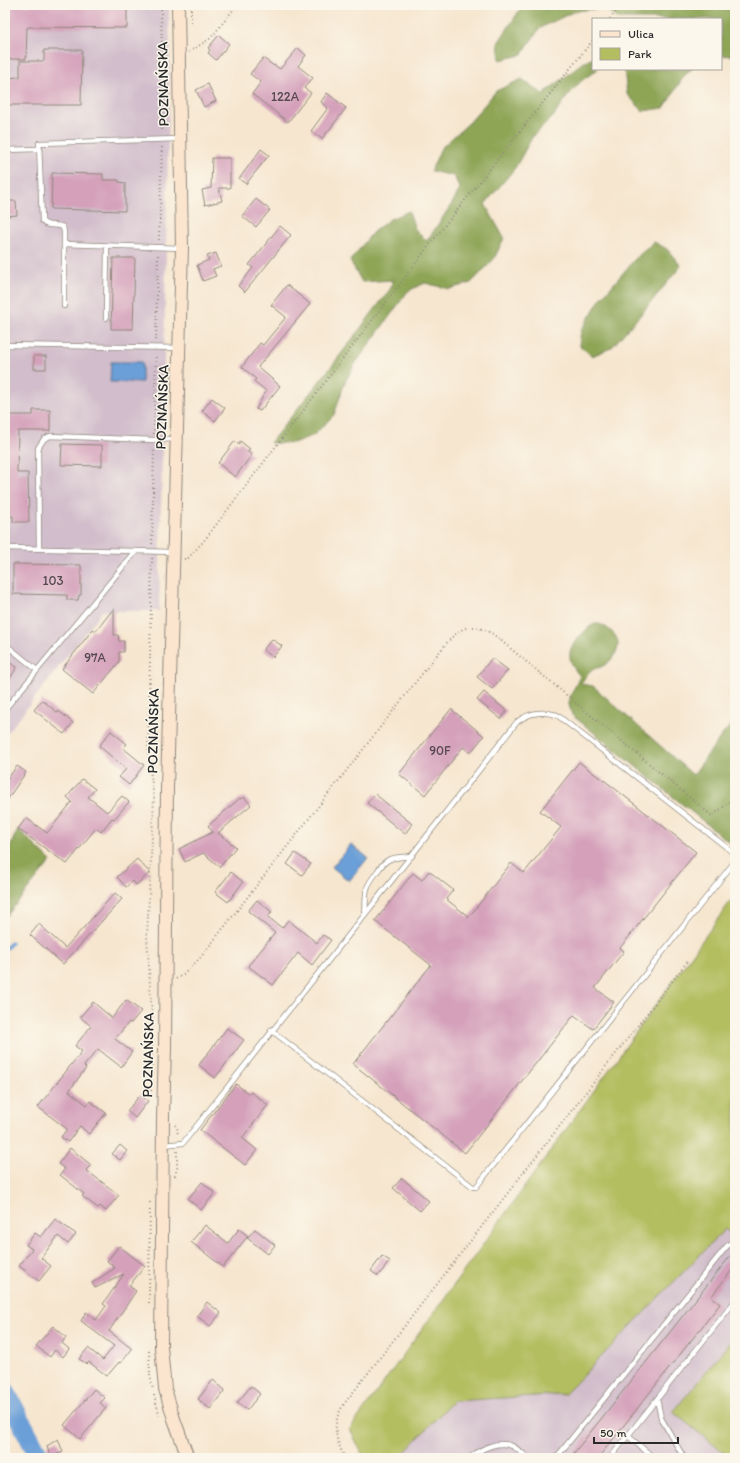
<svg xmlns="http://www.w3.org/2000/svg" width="740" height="1463" font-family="Itim,sans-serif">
<rect width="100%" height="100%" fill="#fbf7ec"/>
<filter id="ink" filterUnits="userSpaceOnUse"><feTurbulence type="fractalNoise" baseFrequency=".025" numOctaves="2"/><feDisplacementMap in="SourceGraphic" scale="8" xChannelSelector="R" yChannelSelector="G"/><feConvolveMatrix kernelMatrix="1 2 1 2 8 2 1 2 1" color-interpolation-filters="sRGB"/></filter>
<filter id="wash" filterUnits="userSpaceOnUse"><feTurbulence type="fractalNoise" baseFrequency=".012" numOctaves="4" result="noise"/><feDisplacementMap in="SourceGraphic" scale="16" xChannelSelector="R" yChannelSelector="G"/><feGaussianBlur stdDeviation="0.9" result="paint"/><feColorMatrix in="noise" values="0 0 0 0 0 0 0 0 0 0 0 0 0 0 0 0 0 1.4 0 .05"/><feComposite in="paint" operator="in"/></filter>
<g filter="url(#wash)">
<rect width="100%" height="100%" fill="#f6e6cf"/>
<!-- industrial -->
<g fill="#d1bdcb">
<polygon points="5,5 169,5 170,51 159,611 102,611 5,736"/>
<polygon points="725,1229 735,1237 735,1336 673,1412 730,1458 399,1458 453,1401 565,1394"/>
</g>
<!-- green -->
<g fill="#b3be60" stroke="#6f7446">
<polygon points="735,895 735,1237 725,1229 565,1394 453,1401 399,1458 364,1458 350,1429"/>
<polygon points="735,1336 735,1458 730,1458 673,1412"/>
</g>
<!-- forest -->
<g fill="#8ea556" stroke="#5c6840">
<polygon points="523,5 735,5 735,55 721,56 721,19 618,19 604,8 575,11 540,28 521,55 500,60 498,43"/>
<polygon points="593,58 593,69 598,69 581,81 567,97 553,117 533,136 515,168 485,204 504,238 494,259 471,283 449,289 425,283 408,291 355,364 345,382 334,415 314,435 293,443 270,443 335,362 391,288 393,280 362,282 350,261 373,232 390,219 409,211 415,229 427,241 453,202 460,189 454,176 431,171 441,148 470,122 496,91 522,79 543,94 583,63"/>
<polygon points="624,69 692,69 684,76 664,108 643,111 627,94"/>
<polygon points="654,242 667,249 681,266 642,313 611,348 592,356 579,345 581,331 599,301 635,259"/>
<path d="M593,624C602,623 606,627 612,632C625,644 615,660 601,667C598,668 595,668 592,670C588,672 583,680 581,684L593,686L693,775L722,735L735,721V847L572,715L568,701L580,676C559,652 574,641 593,624Z"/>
<polygon points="18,829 51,861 5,918 5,852 10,846"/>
</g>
<!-- water -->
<g fill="#6a9fd7" stroke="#4a6581">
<polygon points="111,362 142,362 142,382 110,382"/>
<polygon points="351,844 368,858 349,881 332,867"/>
</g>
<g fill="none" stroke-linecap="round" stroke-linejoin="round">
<!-- stream -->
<polyline stroke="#6a9fd7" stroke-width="3.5" points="5,949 11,943"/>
<!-- river -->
<polyline stroke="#6a9fd7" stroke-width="20" points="5,1391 40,1458"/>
</g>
<g id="blocks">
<!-- building -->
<g fill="#d4a0ba">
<polygon points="5,5 127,5 127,28 29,27 27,28 26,59 5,59"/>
<polygon points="219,35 229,44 216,60 208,53 210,50 208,48"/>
<polygon points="298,48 306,55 298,66 313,78 304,88 311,93 288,122 252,94 261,82 250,74 263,58 274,66 274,65 280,69"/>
<polygon points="44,50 82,50 81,105 5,105 5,78 20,77 20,61 44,61"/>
<polygon points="208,84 216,101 204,107 196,90"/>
<polygon points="327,93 346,108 322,139 311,131 328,108 321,102"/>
<polygon points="261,149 269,155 246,184 239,179"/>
<polygon points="212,158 230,158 230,188 219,188 222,201 205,205 202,190 211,188"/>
<polygon points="52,173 103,174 103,180 119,180 119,182 125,183 125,211 51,209"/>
<polygon points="256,199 270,210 256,227 242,216"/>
<polygon points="6,201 16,201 17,215 7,216"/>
<polygon points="280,226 291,235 245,292 238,286 253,268 249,265"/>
<polygon points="216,253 221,266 213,269 216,276 203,281 197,265 209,260 207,256"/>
<polygon points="113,258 135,258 133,329 111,329"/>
<polygon points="287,285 310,304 258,367 280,386 260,411 256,409 266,391 254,381 256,379 242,367 260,343 263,345 286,317 271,305"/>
<rect x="34" y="356" width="12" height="13"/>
<polygon points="212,398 225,408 215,421 202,411"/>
<polygon points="33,410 50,410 50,431 18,431 17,473 28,473 29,522 13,522 13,516 5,516 5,415 33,415"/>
<polygon points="235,441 239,445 240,441 250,449 247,451 252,455 235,477 218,463"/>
<polygon points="62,444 102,445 102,466 61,465"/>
<polygon points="13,564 81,565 81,595 79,595 78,600 67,600 67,595 13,594"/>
<polygon points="114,608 114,635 118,635 119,641 124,641 124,652 119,652 119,662 93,694 62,669 93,629 96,631"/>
<polygon points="272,639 282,646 273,657 263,650"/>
<polygon points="492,658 508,670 492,689 477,677"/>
<polygon points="5,660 17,667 5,687"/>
<polygon points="484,692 507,711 501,719 477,700"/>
<polygon points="42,700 58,713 59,711 73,723 64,734 34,710"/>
<polygon points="451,709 484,736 470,753 463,747 425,795 399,774"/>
<polygon points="111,731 127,744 123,748 144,765 129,785 119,777 126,769 99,746"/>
<polygon points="579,762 600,778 600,777 696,852 620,948 624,951 595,988 614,1002 593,1029 574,1015 465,1153 353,1064 431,965 375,921 413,873 422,880 429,871 453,890 446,899 469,917 511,863 524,873 561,827 540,811"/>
<polygon points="17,766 26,772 5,803 5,782"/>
<polygon points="82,779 95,789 88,797 107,812 122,796 129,802 114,819 112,818 101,832 96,828 67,864 18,829 26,818 47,833 72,802 67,797"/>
<polygon points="375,794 412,824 405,834 367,803"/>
<polygon points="244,797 251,805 218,833 236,847 220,867 203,853 185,862 179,849 213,832 208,826 240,798 241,799"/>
<polygon points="295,853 311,864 302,875 287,864"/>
<polygon points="137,859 150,873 136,885 133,881 126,887 117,877"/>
<polygon points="231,872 243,882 228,902 215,892"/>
<polygon points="115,893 122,899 63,964 30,935 39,924 65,948"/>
<polygon points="257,900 272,912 268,917 282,928 288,920 317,943 323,935 331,940 312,965 298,953 273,985 248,966 275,933 248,911"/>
<polygon points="126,1000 141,1011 131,1023 129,1022 115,1039 132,1052 121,1067 98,1049 84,1066 86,1068 69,1091 87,1105 90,1101 106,1113 89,1134 80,1126 68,1142 61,1137 67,1129 38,1107 82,1051 75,1046 91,1026 80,1017 93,1002 112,1018"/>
<polygon points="227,1028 244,1040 215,1078 199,1065"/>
<polygon points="236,1084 249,1094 251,1092 268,1105 242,1138 257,1150 245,1165 200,1130"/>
<polygon points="140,1095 148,1101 135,1118 127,1111"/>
<polygon points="120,1145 127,1151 120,1160 112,1154"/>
<polygon points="70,1148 91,1165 86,1170 119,1195 106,1211 100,1206 98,1208 82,1196 84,1194 60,1175 65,1169 58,1164"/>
<polygon points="402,1178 429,1201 420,1211 393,1188"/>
<polygon points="202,1182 215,1193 201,1210 188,1199"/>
<polygon points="55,1219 76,1234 68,1244 58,1236 41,1258 51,1266 39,1281 19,1266 32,1249 26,1245 35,1233 41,1237"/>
<polygon points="205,1225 228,1243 239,1229 248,1236 223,1267 191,1242"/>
<polygon points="255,1229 275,1245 268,1254 247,1238"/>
<polygon points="119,1246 145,1266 129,1286 136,1291 109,1331 132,1349 121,1363 119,1362 107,1376 89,1362 87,1364 79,1359 88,1348 103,1360 114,1346 81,1321 86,1312 96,1320 106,1306 103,1304 124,1274 95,1288 92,1283 115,1268 107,1261"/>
<polygon points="735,1250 735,1266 711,1297 720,1304 598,1458 570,1458"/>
<polygon points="382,1256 390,1261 378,1276 371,1271"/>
<polygon points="207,1302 221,1313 210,1326 197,1316"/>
<polygon points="53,1326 66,1337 62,1343 69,1349 63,1357 55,1350 50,1357 36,1346"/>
<polygon points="213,1380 225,1390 210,1409 198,1399"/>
<polygon points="251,1386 260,1394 247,1410 237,1403"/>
<polygon points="94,1389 105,1398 100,1403 106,1408 80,1439 64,1425"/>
<polygon points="58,1439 63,1452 50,1457 47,1446"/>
</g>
</g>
</g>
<g filter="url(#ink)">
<use href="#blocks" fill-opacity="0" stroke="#90887d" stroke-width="1"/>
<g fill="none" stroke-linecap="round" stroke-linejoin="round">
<defs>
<g id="lane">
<polyline points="5,150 40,149"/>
<polyline points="64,244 182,248"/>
<path d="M64,306V232L63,227C56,223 47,228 42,221L39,143L180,139"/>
<polyline points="106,318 107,246"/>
<polyline points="5,345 179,348"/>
<polyline points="5,548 136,551"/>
<polyline points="39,548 38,448 44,439 50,436 154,440 175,439"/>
<polyline points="5,644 37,670"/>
<polyline points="5,709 136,551 173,552"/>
<path d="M365,914C367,893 362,891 377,872C380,867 384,862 390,859C397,857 405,857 412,856"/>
<path d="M163,1145L183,1143C295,1003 406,863 517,722C530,712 541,711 557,715L730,850C734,855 735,859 732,865L476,1187H473L271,1030"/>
<polyline points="657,1399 661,1418 684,1458"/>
<polyline points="628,1436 654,1458"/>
<path d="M470,1458C480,1449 498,1440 512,1446C518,1449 523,1454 528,1458"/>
<polyline points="556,1458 727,1246 732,1242 735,1242"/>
<polyline points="610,1458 735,1301"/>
</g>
<polyline id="secondary" points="178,5 182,248 167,789 165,1049 163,1117 161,1347 165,1389 174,1419 187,1455"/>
</defs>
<!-- lane casing -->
<use href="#lane" stroke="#90887d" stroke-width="6"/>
<!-- secondary casing -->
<use href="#secondary" stroke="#90887d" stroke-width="14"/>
<!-- path -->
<g stroke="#90887d" stroke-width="2" stroke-dasharray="1 3" stroke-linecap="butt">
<polyline points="161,5 163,99 162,132"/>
<polyline points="610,19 621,5"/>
<polyline points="191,22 191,5"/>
<polyline points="189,52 211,38 237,5"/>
<polyline points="159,240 162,146"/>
<polyline points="156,340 158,254"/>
<polyline points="154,434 156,354"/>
<polyline points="152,544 154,448"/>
<polyline points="152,558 148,755 154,798 147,936 153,1033"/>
<polyline points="184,559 188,558 203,542 434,239 593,40"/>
<path d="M176,979L184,974L200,958L440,651C448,642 458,627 472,627C479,627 487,631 493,634L712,816L735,798"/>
<polyline points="151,1095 152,1043"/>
<polyline points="175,1125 178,1130 177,1136"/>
<polyline points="175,1176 177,1168 177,1151"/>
<polyline points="149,1303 150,1199"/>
<polyline points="149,1351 150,1375 153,1390"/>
<polyline points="154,1395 160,1417"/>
<path d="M345,1458C335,1439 331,1423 344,1404L687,962"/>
</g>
<!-- lane -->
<use href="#lane" stroke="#fff" stroke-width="4.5"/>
<!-- secondary -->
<use href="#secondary" stroke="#fbe5cf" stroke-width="12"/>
</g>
</g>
<g text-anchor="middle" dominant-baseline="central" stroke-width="3" stroke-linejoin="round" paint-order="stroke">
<!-- number labels -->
<g font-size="13" fill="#55484f">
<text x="285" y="96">122A</text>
<text x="53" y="580">103</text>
<text x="95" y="657">97A</text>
<text x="440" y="750">90F</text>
</g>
<!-- street labels -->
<g font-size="15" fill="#2b2b2b" stroke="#fbf7ec">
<text transform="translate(163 84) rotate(-91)">POZNAŃSKA</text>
<text transform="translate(162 407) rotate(-88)">POZNAŃSKA</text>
<text transform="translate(153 731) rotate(-89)">POZNAŃSKA</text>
<text transform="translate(148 1055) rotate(-89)">POZNAŃSKA</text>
</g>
</g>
<!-- margin -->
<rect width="740" height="1463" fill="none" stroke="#fbf7ec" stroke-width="20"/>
<!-- legend -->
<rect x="592" y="18" width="130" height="52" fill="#fbf7ec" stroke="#a8a59f"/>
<rect x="600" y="31" width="20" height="6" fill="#fbe5cf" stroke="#a8a59f"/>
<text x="628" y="38" font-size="12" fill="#2b2b2b">Ulica</text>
<rect x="600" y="48" width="20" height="12" fill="#b3be60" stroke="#a8a59f"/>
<text x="628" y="58" font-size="12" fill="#2b2b2b">Park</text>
<!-- scale -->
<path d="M594 1437v6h84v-6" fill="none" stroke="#2b2b2b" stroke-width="2"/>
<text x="600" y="1437" font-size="12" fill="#2b2b2b" stroke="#fbf7ec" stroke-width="3" paint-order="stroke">50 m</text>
</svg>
